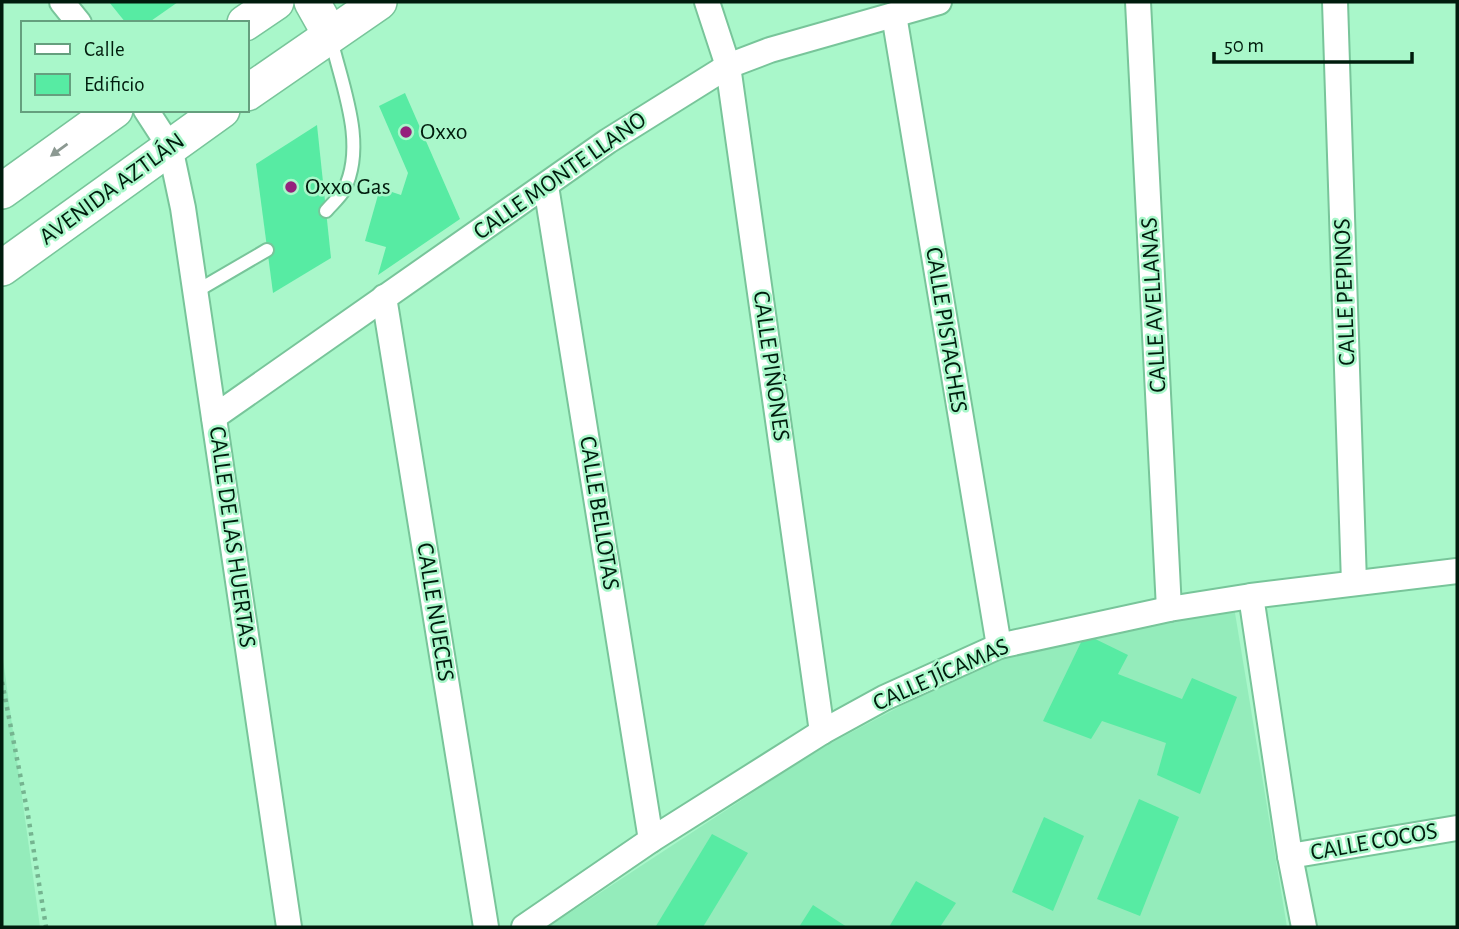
<svg xmlns="http://www.w3.org/2000/svg" width="1459" height="929" font-family="'Alegreya Sans',sans-serif">
<rect width="100%" height="100%" fill="#a9f7ca"/>
<!-- built -->
<g fill="#94ecbb">
<polygon points="1233,601 1287,927 548,927 816,751 1001,653"/>
<polygon points="2,652 40,927 2,927"/>
</g>
<!-- building -->
<g fill="#57eba3">
<polygon points="109,2 178,2 148,23 126,23"/>
<polygon points="405,93 460,219 378,275 386,247 365,241 380,188 401,195 408,173 379,106"/>
<polygon points="317,125 331,258 273,293 256,164"/>
<polygon points="1085,634 1128,655 1118,674 1182,699 1192,678 1237,697 1200,794 1157,775 1166,743 1102,721 1091,739 1043,721"/>
<polygon points="1139,799 1179,817 1140,916 1097,899"/>
<polygon points="1044,817 1084,836 1053,911 1012,892"/>
<polygon points="712,834 748,853 703,927 656,926"/>
<polygon points="916,881 956,903 940,927 889,927"/>
<polygon points="813,905 847,927 799,927"/>
</g>
<g fill="none" stroke-linecap="round" stroke-linejoin="round">
<defs>
<g id="lane">
<path d="M326,211C332,204 340,197 344,190C367,144 342,86 331,39"/>
<polyline points="195,292 267,250"/>
</g>
<g id="street">
<polyline points="62,2 79,23"/>
<polyline points="707,2 728,66 822,732"/>
<polyline points="1138,2 1169,609"/>
<polyline points="1335,2 1354,583"/>
<polyline points="894,15 999,646"/>
<polyline points="146,110 170,147 183,208 289,927"/>
<polyline points="546,186 651,840"/>
<polyline points="384,297 486,927"/>
<polyline points="214,417 608,141 728,66 770,50 939,2"/>
<polyline points="1251,596 1290,856 1304,927"/>
<polyline points="1290,856 1457,828"/>
<polyline points="524,927 651,840 822,732 884,698 999,646 1169,609 1251,596 1457,571"/>
</g>
<g id="secondary">
<polyline points="312,2 330,34"/>
<polyline points="245,23 276,2"/>
<polyline points="247,93 379,2"/>
<polyline points="2,191 115,110"/>
<polyline points="2,268 222,110"/>
</g>
</defs>
<!-- lane casing -->
<use href="#lane" stroke="#78c59a" stroke-width="16"/>
<!-- street casing -->
<use href="#street" stroke="#78c59a" stroke-width="28"/>
<!-- secondary casing -->
<use href="#secondary" stroke="#78c59a" stroke-width="38"/>
<!-- path -->
<polyline stroke="#75b490" stroke-width="4.5" stroke-dasharray="3.5 5" stroke-linecap="butt" points="2,682 28,815 46,927"/>
<!-- lane -->
<use href="#lane" stroke="#fff" stroke-width="12"/>
<!-- street -->
<use href="#street" stroke="#fff" stroke-width="24"/>
<!-- secondary -->
<use href="#secondary" stroke="#fff" stroke-width="35"/>
</g>
<!-- one-way arrows -->
<defs><path id="oneway-solid" d="M-6-.8H1V-3.2L6.5 0L1 3.2V.8H-6Z" transform="scale(1.75)"/></defs>
<use fill="#8c9992" href="#oneway-solid" transform="translate(59 150) rotate(144)"/>
<!-- markers -->
<g fill="#95207c" stroke="#a9f7ca" stroke-width="2.5">
<circle cx="406" cy="132" r="7"/>
<circle cx="291" cy="187" r="7"/>
</g>
<g text-anchor="middle" dominant-baseline="central" stroke-width="5" stroke-linejoin="round" paint-order="stroke">
<!-- poi labels -->
<g font-size="24" fill="#001c0d" stroke="#a9f7ca" text-anchor="start">
<text x="420" y="132">Oxxo</text>
<text x="305" y="187">Oxxo Gas</text>
</g>
<!-- street labels -->
<g font-size="24" fill="#001c0d" stroke="#a9f7ca">
<text transform="translate(560 176) rotate(-35)">CALLE MONTE LLANO</text>
<text transform="translate(112 189) rotate(-36)">AVENIDA AZTLÁN</text>
<text transform="translate(1345 292) rotate(-92)">CALLE PEPINOS</text>
<text transform="translate(1154 305) rotate(-93)">CALLE AVELLANAS</text>
<text transform="translate(946 330) rotate(81)">CALLE PISTACHES</text>
<text transform="translate(771 366) rotate(82)">CALLE PIÑONES</text>
<text transform="translate(599 513) rotate(81)">CALLE BELLOTAS</text>
<text transform="translate(232 537) rotate(82)">CALLE DE LAS HUERTAS</text>
<text transform="translate(435 612) rotate(81)">CALLE NUECES</text>
<text transform="translate(941 675) rotate(-24)">CALLE JÍCAMAS</text>
<text transform="translate(1374 842) rotate(-10)">CALLE COCOS</text>
</g>
</g>
<!-- border -->
<rect width="1459" height="929" fill="none" stroke="#001c0d" stroke-width="7"/>
<!-- legend -->
<rect x="21" y="21" width="228" height="91" fill="#a9f7ca" stroke="#659f7e" stroke-width="2"/>
<rect x="35" y="44" width="35" height="10" fill="#ffffff" stroke="#659f7e" stroke-width="2"/>
<text x="84" y="56" font-size="21" fill="#001c0d">Calle</text>
<rect x="35" y="74" width="35" height="21" fill="#57eba3" stroke="#659f7e" stroke-width="2"/>
<text x="84" y="91" font-size="21" fill="#001c0d">Edificio</text>
<!-- scale -->
<path d="M1214 52v10h198v-10" fill="none" stroke="#001c0d" stroke-width="3.5"/>
<text x="1224" y="52" font-size="21" fill="#001c0d" stroke="#a9f7ca" stroke-width="5" paint-order="stroke">50 m</text>
</svg>
